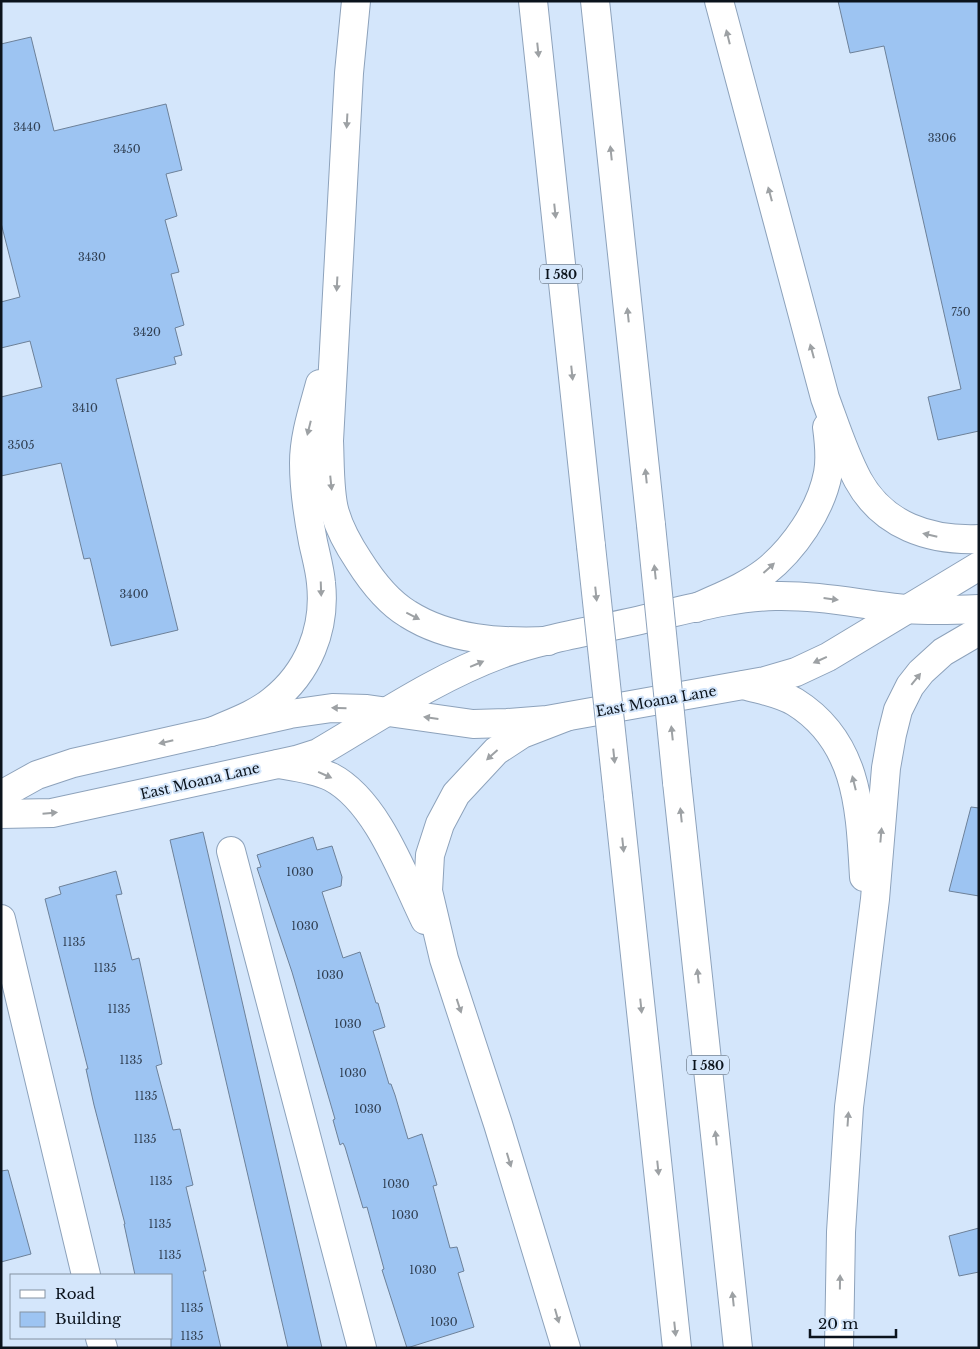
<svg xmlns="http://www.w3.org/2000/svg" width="980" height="1349" font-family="'Libre Baskerville',serif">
<rect width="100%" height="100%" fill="#d4e6fb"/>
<!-- building -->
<g fill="#9dc4f2" stroke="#6d8199">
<polygon points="838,1 979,1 979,431 938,440 928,397 961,389 884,46 850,53"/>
<polygon points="31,37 54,131 166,104 182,170 166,174 177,216 165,220 179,272 171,274 184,325 175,328 182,355 174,357 176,364 116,379 178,630 111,646 90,558 84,559 61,463 1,476 1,397 42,387 30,341 1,348 1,302 20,297 1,223 1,44"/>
<polygon points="971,807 979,808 979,896 949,891"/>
<polygon points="203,832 322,1348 288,1348 170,840"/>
<polygon points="313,837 317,850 332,846 342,877 341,886 322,892 343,958 360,952 376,1003 378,1003 385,1027 373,1031 389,1084 391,1084 395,1095 408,1139 422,1134 437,1185 433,1186 450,1248 457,1247 464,1271 458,1273 474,1327 407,1348 382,1270 384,1269 367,1207 363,1208 345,1147 343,1143 340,1145 333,1120 335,1119 292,972 257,868 261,867 257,855"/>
<polygon points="116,871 122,894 116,895 132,960 139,958 162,1064 156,1066 173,1130 180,1129 193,1185 186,1187 206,1271 203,1271 221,1348 171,1348 171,1275 135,1275 124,1224 125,1224 94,1105 86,1069 88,1069 45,899 61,894 59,887"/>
<polygon points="8,1170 31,1254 1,1262 1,1171"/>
<polygon points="979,1228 979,1272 959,1276 949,1236"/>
</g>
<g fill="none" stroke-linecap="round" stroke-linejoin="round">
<defs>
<g id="minor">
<polyline points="231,851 362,1348"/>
<polyline points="1,919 86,1275"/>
<polyline points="100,1338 103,1348"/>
</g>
<g id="major">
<polyline points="1,795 37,775 73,763 290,714 332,708 367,709 473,724 507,723 547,720 765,681 796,672 828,657 979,566"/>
<path d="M1,814L52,813L296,760L318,753C378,718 436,678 501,654C548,637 600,630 649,618C690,609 732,597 775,596C820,595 863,605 907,609C931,611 955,610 979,609"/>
</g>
<g id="highway">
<path d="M356,1L349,73L329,441C330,461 329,494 335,513C340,530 349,546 359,561C371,580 388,602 408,614C449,640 501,643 548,641"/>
<polyline points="533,1 591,546"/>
<polyline points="595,1 651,525"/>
<path d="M719,1L825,398C835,425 844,454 858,480C883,526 930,541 979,539"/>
<path d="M696,608C719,597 744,588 765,572C794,549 821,510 828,473C831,458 829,442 827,427"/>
<path d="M744,685C761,690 780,693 795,702C859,742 860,810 864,877"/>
<polyline points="566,717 522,734 496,751 456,794 440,824 430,855 428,891 444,959 498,1124 566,1348"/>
<path d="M211,732C231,723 255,715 272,701C308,673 326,629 321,583C320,570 316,556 313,542C308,516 304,489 304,463C304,436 313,410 320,384"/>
<path d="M278,764C296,767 314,769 331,777C377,801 403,875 425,920"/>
<polyline points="677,782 738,1348"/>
<polyline points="618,796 677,1348"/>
<polyline points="839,1348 841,1232 849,1107 875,899 886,768 892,734 898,710 910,686 921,672 943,652 979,631"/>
</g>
</defs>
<!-- minor casing -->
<use href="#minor" stroke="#8da2bb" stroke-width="30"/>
<!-- major casing -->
<use href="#major" stroke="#8da2bb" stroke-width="30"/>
<!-- highway casing -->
<use href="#highway" stroke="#8da2bb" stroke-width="30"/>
<!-- minor -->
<use href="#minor" stroke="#fff" stroke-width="28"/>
<!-- major -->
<use href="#major" stroke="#fff" stroke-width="28"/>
<!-- highway -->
<use href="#highway" stroke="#fff" stroke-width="28"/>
<defs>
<g id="highway-bridge">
<polyline points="651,525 677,782"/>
<polyline points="591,546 618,796"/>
</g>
</defs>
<!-- highway-bridge casing -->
<use href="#highway-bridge" stroke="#8da2bb" stroke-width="30" stroke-linecap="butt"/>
<!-- highway-bridge -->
<use href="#highway-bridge" stroke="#fff" stroke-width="28"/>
</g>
<!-- one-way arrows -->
<defs><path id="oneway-solid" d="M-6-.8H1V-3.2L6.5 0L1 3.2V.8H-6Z" transform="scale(1.25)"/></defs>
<g fill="#9da1a4">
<use href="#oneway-solid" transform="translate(728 37) rotate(-104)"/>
<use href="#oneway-solid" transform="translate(538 50) rotate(84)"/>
<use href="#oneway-solid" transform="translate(347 121) rotate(93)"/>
<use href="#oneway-solid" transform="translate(611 153) rotate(-96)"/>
<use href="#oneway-solid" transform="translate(770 194) rotate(-105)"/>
<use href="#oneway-solid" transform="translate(555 211) rotate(84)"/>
<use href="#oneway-solid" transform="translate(337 284) rotate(93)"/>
<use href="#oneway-solid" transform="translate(628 315) rotate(-96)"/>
<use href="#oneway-solid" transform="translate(812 351) rotate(-105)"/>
<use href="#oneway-solid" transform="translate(572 373) rotate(84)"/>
<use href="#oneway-solid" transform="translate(309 428) rotate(104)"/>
<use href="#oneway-solid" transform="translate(646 476) rotate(-96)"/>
<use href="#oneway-solid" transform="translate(331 483) rotate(84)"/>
<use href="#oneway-solid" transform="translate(930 535) rotate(-167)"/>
<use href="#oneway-solid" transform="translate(769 568) rotate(-42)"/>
<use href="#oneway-solid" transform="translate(655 572) rotate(-96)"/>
<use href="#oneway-solid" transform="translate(321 589) rotate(88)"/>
<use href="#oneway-solid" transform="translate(596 594) rotate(84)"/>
<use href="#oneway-solid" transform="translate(831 599) rotate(7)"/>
<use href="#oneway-solid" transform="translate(413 616) rotate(27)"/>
<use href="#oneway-solid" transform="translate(820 660) rotate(156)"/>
<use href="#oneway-solid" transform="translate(477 664) rotate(-23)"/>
<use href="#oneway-solid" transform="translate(916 679) rotate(-51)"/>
<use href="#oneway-solid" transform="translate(339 708) rotate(-179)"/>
<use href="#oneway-solid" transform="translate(431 718) rotate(-172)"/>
<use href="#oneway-solid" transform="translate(672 733) rotate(-96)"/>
<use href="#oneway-solid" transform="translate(166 742) rotate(167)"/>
<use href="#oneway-solid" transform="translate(492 755) rotate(138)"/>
<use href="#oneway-solid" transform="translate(614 756) rotate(84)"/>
<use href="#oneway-solid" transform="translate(325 775) rotate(24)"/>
<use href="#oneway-solid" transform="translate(854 783) rotate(-104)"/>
<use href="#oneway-solid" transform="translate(50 813) rotate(-5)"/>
<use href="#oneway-solid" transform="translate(681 815) rotate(-96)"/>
<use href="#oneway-solid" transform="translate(881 835) rotate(-85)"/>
<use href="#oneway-solid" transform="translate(623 845) rotate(84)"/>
<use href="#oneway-solid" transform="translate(698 976) rotate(-96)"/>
<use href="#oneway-solid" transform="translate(459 1006) rotate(72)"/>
<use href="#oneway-solid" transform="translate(641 1006) rotate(84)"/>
<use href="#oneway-solid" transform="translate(848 1119) rotate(-86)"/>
<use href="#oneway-solid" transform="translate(716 1138) rotate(-96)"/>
<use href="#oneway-solid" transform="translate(509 1160) rotate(73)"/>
<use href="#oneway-solid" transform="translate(658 1168) rotate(84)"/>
<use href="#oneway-solid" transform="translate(840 1282) rotate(-89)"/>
<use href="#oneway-solid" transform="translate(733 1299) rotate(-96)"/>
<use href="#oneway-solid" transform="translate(557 1316) rotate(74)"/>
<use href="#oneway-solid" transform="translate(675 1329) rotate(84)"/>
</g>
<g text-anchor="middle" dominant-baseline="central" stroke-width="4" stroke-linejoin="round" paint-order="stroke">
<!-- number labels -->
<g font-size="11" fill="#303f52">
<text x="27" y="127">3440</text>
<text x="942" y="138">3306</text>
<text x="127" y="149">3450</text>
<text x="92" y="257">3430</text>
<text x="961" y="312">750</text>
<text x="147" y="332">3420</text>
<text x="85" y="408">3410</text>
<text x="21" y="445">3505</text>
<text x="134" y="594">3400</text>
<text x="300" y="872">1030</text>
<text x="305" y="926">1030</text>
<text x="74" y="942">1135</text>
<text x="105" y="968">1135</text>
<text x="330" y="975">1030</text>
<text x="119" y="1009">1135</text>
<text x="348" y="1024">1030</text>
<text x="131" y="1060">1135</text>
<text x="353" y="1073">1030</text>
<text x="146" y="1096">1135</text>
<text x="368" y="1109">1030</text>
<text x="145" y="1139">1135</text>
<text x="161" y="1181">1135</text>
<text x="396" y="1184">1030</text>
<text x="405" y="1215">1030</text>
<text x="160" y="1224">1135</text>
<text x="170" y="1255">1135</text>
<text x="423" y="1270">1030</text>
<text x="192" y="1308">1135</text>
<text x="444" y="1322">1030</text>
<text x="192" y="1336">1135</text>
</g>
<!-- shield labels -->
<g fill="#d4e6fb" stroke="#47525f" stroke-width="1">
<rect x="540" y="264.5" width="42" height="19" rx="4"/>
<rect x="687" y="1055.5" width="42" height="19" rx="4"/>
</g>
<g font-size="12" font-weight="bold" fill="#0b131c">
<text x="561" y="274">I 580</text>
<text x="708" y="1065">I 580</text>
</g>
<!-- street labels -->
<g font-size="14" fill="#0b131c" stroke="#d4e6fb">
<text transform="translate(656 701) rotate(-10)">East Moana Lane</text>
<text transform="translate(200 781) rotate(-13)">East Moana Lane</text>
</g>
</g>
<!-- border -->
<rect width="980" height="1349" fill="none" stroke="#0b131c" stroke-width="5"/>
<!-- legend -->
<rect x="10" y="1274" width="162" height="65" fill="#d4e6fb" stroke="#8492a2"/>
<rect x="20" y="1290" width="25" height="8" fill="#ffffff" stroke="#8492a2"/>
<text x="55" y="1299" font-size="15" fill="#0b131c">Road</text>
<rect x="20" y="1312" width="25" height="15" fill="#9dc4f2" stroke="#8492a2"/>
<text x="55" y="1324" font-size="15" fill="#0b131c">Building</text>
<!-- scale -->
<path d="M810 1329v8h86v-8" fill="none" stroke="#0b131c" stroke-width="2.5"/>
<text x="818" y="1329" font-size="15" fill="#0b131c" stroke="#d4e6fb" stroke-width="4" paint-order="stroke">20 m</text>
</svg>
